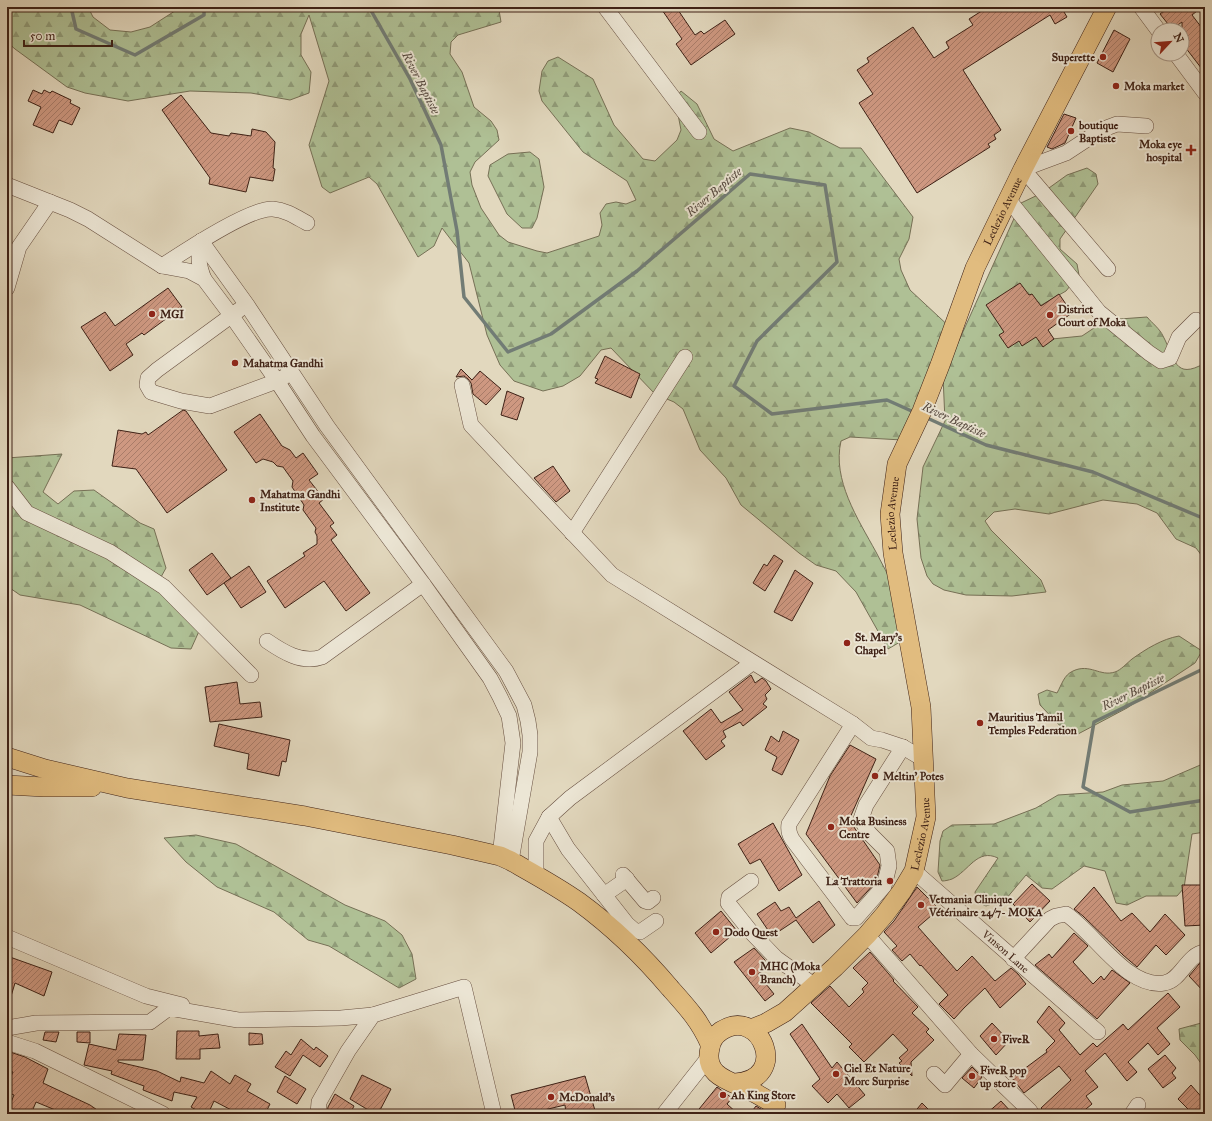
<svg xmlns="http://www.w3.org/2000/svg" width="1212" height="1121" font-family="'IM FELL Great Primer',serif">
<defs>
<pattern id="forest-firs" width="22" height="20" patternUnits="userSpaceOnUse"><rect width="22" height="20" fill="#afc095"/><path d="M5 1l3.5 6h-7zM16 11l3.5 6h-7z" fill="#909c79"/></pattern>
<pattern id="building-hatch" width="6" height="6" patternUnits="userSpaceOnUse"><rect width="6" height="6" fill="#ce9881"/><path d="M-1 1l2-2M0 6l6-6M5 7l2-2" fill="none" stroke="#a97c69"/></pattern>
</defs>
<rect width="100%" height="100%" fill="#e2d8be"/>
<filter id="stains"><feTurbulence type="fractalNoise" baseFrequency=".005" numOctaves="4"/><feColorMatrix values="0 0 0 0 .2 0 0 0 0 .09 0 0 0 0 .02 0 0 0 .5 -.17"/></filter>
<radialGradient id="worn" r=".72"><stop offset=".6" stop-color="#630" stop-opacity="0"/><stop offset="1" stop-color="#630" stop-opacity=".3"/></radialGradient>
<!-- forest -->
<g fill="url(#forest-firs)" stroke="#767056">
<path d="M7,7H88L93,17L110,30L131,32L150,27L181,7H497L499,10L501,22L458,35L451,42L450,54L462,72L474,107L491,121L497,130L499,140L475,162L470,172L472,185L481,208L499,235L508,242L537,251L547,253L599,236L602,225L600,213L606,204L616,202L626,204L636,200L627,181L583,152L542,101L539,91L542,71L548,61L558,57L593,79L614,125L643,159L655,161L677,140L681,130L675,99L681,91L697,104L714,139L733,151L790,128L809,132L840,148H861L913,217L909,239L899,259L901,270L910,290L953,330L902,440L850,437L841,441C832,480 858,519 876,552C888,575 900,598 911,620L905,639L888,649L856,592L836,571L816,565L799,553L741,505L726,478L700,450L683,409L674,402L655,394L611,348L601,350L580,376L563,386L543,391L514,381L500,365L487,335L469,263L442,228L434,246L418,257L377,184L369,177L330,193L322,187L309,145L329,81L309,15L301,34V55L311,72L309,93L290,100L251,93L190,91L128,101L85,93L67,87L15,49L7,42Z"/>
<polygon points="530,152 539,159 544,187 537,218 532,228 522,228 507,214 488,176 490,165 508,154"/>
<path d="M1087,168L1096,174L1098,184L1060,239V249L1077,264L1079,275L1066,291L1038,307L1052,339L1082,336L1106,320L1147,317C1152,323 1160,329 1163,336C1175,358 1174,381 1205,363V560L1196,548L1176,539L1157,513L1137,504L1103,500L1049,514L1015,509L994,512L985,521L991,530L1041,580L1046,592L1012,596L966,595L944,590L933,584L927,576L921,558L917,519L923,467L945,421L943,376L1021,203L1042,193L1067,175Z"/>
<polygon points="62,454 43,492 58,504 74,491 94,490 140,523 154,529 166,568 156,586 200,629 191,649 171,648 80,605 20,595 7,586 7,458"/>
<path d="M1179,636L1202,651L1195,663L1127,708L1078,734H1068L1040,705L1038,694L1047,690L1057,693C1062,684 1064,675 1073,671C1090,663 1100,677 1115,672C1121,670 1127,663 1132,659C1146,649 1162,639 1179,636Z"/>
<path d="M1205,763V832L1192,834L1184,888L1177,896H1146L1127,905L1116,903L1105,871L1084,866L1052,889L1042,888L1026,875L1006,899L986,906L977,902L975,892L998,858C977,848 969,871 952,879C949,880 945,881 942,881L938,872L940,841L943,831L952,825L994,824L1036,808L1058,795L1103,792L1122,785L1163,781Z"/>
<polygon points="196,835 236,844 345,905 385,921 402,935 412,954 416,979 399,988 329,946 308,940 274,912 217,887 186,862 164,838"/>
<polygon points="1205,1022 1205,1069 1195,1055 1180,1040 1179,1029"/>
</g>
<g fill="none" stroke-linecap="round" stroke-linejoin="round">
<!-- stream -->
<g stroke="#727c75" stroke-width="3.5">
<polyline points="71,7 76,29 135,55 204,15 204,7"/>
<polyline points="369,7 410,79 441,145 457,231 464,297 508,352 551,334 637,271 750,174 825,185 837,262 757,341 734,386 772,414 887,400 916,413"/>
<polyline points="925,417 986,445 1093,472 1205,519"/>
<polyline points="1205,668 1094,722 1083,787 1130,812 1205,800"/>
</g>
</g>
<!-- building -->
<g fill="url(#building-hatch)" stroke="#3e2116">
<polygon points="660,7 676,7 695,35 701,31 704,34 725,20 735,34 691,65 676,44 682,39"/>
<polygon points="988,7 1061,7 1067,17 1055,24 1050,15 963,70 1001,130 994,135 996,139 988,144 990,147 917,193 859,103 873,94 857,70 869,62 867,58 913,27 934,58 949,48 946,42 973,25 969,19"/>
<polygon points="1169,7 1202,7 1192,15 1205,32 1205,73 1182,43 1182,22 1172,29 1160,14"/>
<polygon points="1114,30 1130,39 1113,72 1097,63"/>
<polygon points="33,90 42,94 44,90 50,93 52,91 71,100 70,103 80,108 72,125 59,120 53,133 33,125 41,107 28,101"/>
<polygon points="181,95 211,133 229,136 231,133 251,136 252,129 266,132 275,142 273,168 275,169 273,181 250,177 246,192 209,184 210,178 162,110"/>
<polygon points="1064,114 1076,118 1065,143 1052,149 1047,147"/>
<polygon points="1020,283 1029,295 1032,294 1041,306 1059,294 1072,313 1048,330 1054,339 1043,347 1036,337 1022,346 1019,341 1008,348 999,335 1004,332 986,305"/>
<polygon points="168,288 182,307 144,335 142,333 126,344 133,355 110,371 81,327 105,312 115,326"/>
<polygon points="605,356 640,374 631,398 595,383 598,379 595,378"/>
<polygon points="461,369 472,380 480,371 501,389 486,405 473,394 471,383 468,379 464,376 456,377"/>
<polygon points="507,391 524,398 517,420 501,415"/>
<polygon points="183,410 186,411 227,470 167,513 136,469 112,466 118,430 142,434 146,432 148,435"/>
<polygon points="260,414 282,446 290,450 296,458 303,453 318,474 309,480 324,499 319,503 334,523 330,526 337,535 331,540 370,593 346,611 324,581 285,608 267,581 305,556 303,553 317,544 317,536 315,532 316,528 303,510 304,505 292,487 293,481 283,467 277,466 273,462 263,459 256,463 234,432"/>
<polygon points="553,466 570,491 556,502 534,478"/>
<polygon points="212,553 231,578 207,595 189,570"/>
<polygon points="774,555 783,561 765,591 753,583 764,564 767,566"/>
<polygon points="249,566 266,592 241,608 224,583"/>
<polygon points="795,570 813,583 792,621 774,612"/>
<polygon points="751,675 755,683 762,678 766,681 771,689 765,695 767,699 763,704 767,707 743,726 740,722 723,731 726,737 721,741 725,746 706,760 683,731 711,709 721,723 743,710 729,692"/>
<polygon points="237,682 240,704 260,702 262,717 210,722 205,687"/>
<polygon points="219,724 290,740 286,762 282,761 279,776 247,769 249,754 214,746"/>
<polygon points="783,731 799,740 782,775 772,770 777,757 765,750 771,736 779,742"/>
<polygon points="850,745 876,759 849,820 880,865 876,882 857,903 806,834 830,776"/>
<polygon points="773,823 802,875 779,891 760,859 750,864 738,844"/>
<polygon points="1032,884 1050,901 1030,922 1013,904"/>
<polygon points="1182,885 1203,885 1205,925 1185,926"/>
<polygon points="917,887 939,909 918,927 957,971 972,956 995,981 1011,968 1018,974 1026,984 1000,1008 985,988 964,1008 954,1019 939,1004 948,995 921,965 920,966 910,954 902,961 892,950 897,946 884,932 894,921"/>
<polygon points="1094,887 1121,921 1132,913 1150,932 1165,914 1185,935 1166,955 1156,945 1137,967 1123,955 1083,916 1074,909"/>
<polygon points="819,901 835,925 813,943 796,920 772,936 757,914 775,902 781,911 789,907 796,918"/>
<polygon points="721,911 737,931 711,953 695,933"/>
<polygon points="1074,933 1088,946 1073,962 1093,984 1101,976 1104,980 1112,970 1130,983 1097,1019 1035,965 1049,954 1052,958"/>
<polygon points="754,948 765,960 764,970 758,974 774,994 765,1001 734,962"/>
<polygon points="870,952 894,980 893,981 918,1007 912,1013 929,1029 926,1032 934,1040 911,1062 912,1076 899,1063 902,1061 899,1058 908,1050 893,1034 864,1062 849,1047 852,1044 811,1003 830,986 849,1007 864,992 862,989 868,983 853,968"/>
<polygon points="7,956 52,972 44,996 15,983 9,1003 7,1002"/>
<polygon points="1205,961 1205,993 1189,976 1199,964"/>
<polygon points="1168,993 1180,1007 1157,1028 1170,1044 1158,1055 1148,1043 1128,1062 1137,1072 1127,1081 1105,1053 1085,1071 1098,1087 1086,1096 1092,1104 1080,1114 1047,1114 1041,1108 1071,1080 1059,1066 1024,1093 1012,1078 1047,1052 1046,1050 1055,1041 1037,1022 1049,1006 1065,1023 1059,1030 1080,1055 1093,1043 1097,1047 1123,1024 1128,1030"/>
<polygon points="992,1023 1009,1041 996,1055 980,1036"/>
<polygon points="802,1024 832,1068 837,1062 865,1095 849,1108 837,1094 828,1103 812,1086 820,1079 790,1034"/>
<polygon points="177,1031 199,1031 199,1036 218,1034 220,1048 200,1049 200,1059 176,1059"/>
<polygon points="45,1032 59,1032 56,1042 43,1040"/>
<polygon points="77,1032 90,1032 90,1043 77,1042"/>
<polygon points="249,1033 262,1034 263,1044 249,1045"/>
<polygon points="119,1034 146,1035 143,1060 118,1060 118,1062 157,1071 180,1082 181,1077 204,1083 211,1071 230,1084 235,1075 251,1084 247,1091 270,1104 265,1114 239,1114 214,1101 208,1114 203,1114 191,1107 197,1097 174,1092 172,1101 143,1090 144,1086 111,1074 112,1071 84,1065 89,1044 116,1050"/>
<polygon points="301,1039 314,1050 316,1047 328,1056 320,1067 303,1055 290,1076 275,1067 286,1051 291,1055"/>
<polygon points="7,1051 25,1057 48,1069 43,1083 90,1105 103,1114 65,1114 36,1102 31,1114 13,1114 7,1112 14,1095 7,1092 7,1085 13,1072 7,1070"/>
<polygon points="1165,1055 1176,1068 1172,1073 1176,1078 1163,1088 1148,1069"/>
<polygon points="972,1067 982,1077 974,1088 962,1078"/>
<polygon points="362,1075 391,1089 378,1114 375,1114 350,1099"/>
<polygon points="285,1076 306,1089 297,1104 277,1092"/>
<polygon points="585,1076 596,1114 566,1114 565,1105 527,1114 516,1114 511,1095"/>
<polygon points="1191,1085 1205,1101 1205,1111 1202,1114 1193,1114 1178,1099"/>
<polygon points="717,1087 732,1098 727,1104 738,1114 695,1114"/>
<polygon points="335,1094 354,1106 350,1114 327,1114 328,1107"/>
<polygon points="1001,1101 1013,1114 986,1114"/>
<polygon points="922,1103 933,1114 913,1114"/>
<polygon points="756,1106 767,1113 770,1114 750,1114"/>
</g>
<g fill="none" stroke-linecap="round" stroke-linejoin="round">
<defs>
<g id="minor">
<polyline points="605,7 699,132"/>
<polyline points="1141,7 1158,30"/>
<polyline points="1176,54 1205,93"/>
<polyline points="7,185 70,210 88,219 162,266 189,271 204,279 231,315 277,381 313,436 423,584 490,678 500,697 509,716 513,743 500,856"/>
<polyline points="1008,199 1099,312 1149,353 1161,361 1170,358 1179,337 1196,320"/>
<polyline points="201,241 247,305 327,426 506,671 524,705 528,721 530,735 530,752 511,861"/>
<path d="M201,241C198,257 198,264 204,279"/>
<path d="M162,266C183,252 251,207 273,209C286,210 296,217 307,223"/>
<polyline points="1108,269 1023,169 1066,153 1101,130 1117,124 1146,126"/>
<polyline points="7,288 19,247 50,202"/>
<polyline points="239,310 157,370 148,378 147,385 151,392 181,401 210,406 277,381 284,377"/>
<polyline points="462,385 471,425 612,575 853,724 871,738 882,740 903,747 923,759"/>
<polyline points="7,487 27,513 110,552 164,587 251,675"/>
<polyline points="572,533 685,357"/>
<path d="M267,641C283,652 302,664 322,657L423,584"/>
<path d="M853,724L789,824C788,830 789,834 792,839L852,918H856L884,886L889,866L887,851L869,833L861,819L866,805L903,747"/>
<polyline points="549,817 568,849 627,924 634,930 640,932 656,921"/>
<path id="s1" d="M914,871L1098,1032"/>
<polyline points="623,875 645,901 648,902 653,898"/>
<polyline points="536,876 536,841 549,817 570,798 752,663"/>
<polyline points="751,881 729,897 728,903 751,932 776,958 815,986"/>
<polyline points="604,895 627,879"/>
<polyline points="867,935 971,1054 1030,1111"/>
<polyline points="7,937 146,996 182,1005"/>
<path d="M1013,959L1050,919L1056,916L1066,914C1094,932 1127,989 1164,983C1181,981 1187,954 1205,952"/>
<polyline points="7,1028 36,1023 150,1022 169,1008 238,1020 341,1018 373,1015"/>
<polyline points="7,1042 35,1051 163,1114"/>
<polyline points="934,1074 945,1085 971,1054"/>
<polyline points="318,1114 319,1102 348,1051 373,1015 464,987 494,1114"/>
<polyline points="664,1114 709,1057"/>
<polyline points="1132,1114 1138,1105"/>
</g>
<g id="major">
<path d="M7,757L45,769L127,788L305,816L452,845L500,856L511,861C534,874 558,887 579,902C613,927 643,956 670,988C687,1007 700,1021 710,1044"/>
<polyline points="7,785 44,787 92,787"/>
<path id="s2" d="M751,1029L766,1023L785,1012L835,967L867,935L885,914L902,891L914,871L926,817L921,707L893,553L890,514L897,464L922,411L940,365L975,268L1023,169L1107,7"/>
<path d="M735,1083C791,1080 761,1005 721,1031C715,1035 711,1041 710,1048C703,1076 730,1081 749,1090C758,1094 767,1100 776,1105"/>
</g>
</defs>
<!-- minor casing -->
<use href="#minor" stroke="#674f40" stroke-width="16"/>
<!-- major casing -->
<use href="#major" stroke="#3e2116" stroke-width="20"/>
<!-- minor -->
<use href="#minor" stroke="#ece6d5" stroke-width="15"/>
<!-- major -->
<use href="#major" stroke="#e1bc7f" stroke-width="19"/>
</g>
<!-- markers -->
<g fill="#8f2418" stroke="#ece6d5" stroke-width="1.5">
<circle cx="1103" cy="57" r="4"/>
<circle cx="1116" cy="86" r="4"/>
<circle cx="1071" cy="131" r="4"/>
<path d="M1189 144h4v4h4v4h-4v4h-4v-4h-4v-4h4z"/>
<circle cx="152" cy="314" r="4"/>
<circle cx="1050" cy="315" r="4"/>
<circle cx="235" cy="363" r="4"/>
<circle cx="252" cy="500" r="4"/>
<circle cx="847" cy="643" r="4"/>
<circle cx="980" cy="723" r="4"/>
<circle cx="875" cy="776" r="4"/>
<circle cx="831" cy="827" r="4"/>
<circle cx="890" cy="881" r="4"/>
<circle cx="921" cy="905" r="4"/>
<circle cx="716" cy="932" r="4"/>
<circle cx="752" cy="972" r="4"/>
<circle cx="994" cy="1039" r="4"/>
<circle cx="836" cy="1074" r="4"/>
<circle cx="972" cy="1076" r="4"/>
<circle cx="723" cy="1095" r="4"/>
<circle cx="551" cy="1097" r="4"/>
</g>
<g text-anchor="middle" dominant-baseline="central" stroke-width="4" stroke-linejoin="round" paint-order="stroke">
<!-- poi labels -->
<g font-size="11" font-weight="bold" fill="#3e2116" stroke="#ece6d5" text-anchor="start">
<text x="1095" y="57" text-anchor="end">Superette</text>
<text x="1124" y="86">Moka market</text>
<text x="1079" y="125">boutique<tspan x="1079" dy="13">Baptiste</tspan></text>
<text x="1182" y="144" text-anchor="end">Moka eye<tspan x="1182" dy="13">hospital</tspan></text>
<text x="1058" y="309">District<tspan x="1058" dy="13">Court of Moka</tspan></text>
<text x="160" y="314">MGI</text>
<text x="243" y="363">Mahatma Gandhi</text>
<text x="260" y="494">Mahatma Gandhi<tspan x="260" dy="13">Institute</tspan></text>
<text x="855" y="637">St. Mary's<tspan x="855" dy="13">Chapel</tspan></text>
<text x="988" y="717">Mauritius Tamil<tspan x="988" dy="13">Temples Federation</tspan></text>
<text x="883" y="776">Meltin' Potes</text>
<text x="839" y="821">Moka Business<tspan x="839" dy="13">Centre</tspan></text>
<text x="882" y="881" text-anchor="end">La Trattoria</text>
<text x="929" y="899">Vetmania Clinique<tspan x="929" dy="13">Vétérinaire 24/7- MOKA</tspan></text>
<text x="724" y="932">Dodo Quest</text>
<text x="760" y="966">MHC (Moka<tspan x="760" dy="13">Branch)</tspan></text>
<text x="1002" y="1039">FiveR</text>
<text x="844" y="1068">Ciel Et Nature<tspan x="844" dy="13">Morc Surprise</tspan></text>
<text x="980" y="1070">FiveR pop<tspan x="980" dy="13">up store</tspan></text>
<text x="731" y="1095">Ah King Store</text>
<text x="559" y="1097">McDonald's</text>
</g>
<!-- street labels -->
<g font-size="11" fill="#3e2116" stroke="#ece6d5">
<text stroke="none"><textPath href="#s2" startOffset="916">Leclezio Avenue</textPath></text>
<text stroke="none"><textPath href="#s2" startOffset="592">Leclezio Avenue</textPath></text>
<text stroke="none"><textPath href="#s2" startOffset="268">Leclezio Avenue</textPath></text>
<text stroke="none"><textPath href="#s1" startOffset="122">Vinson Lane</textPath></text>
</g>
<!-- water labels -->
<g font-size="12" font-style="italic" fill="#54473e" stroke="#ece6d5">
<text transform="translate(421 83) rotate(63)">River Baptiste</text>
<text transform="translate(714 192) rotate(-40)">River Baptiste</text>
<text transform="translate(954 420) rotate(25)">River Baptiste</text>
<text transform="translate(1133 692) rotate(-26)">River Baptiste</text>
</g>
</g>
<!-- margin -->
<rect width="1212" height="1121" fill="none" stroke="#e2d8be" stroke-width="24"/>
<rect x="8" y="8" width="1196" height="1105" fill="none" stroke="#3e2116" stroke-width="2"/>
<rect x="12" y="12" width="1188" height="1097" fill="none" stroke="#3e2116"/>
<!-- north arrow -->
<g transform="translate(1170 42) rotate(64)"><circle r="19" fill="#ece6d5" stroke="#a69789"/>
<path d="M0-3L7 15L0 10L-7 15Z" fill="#8f2418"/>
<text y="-6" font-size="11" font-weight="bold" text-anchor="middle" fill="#3e2116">N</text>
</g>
<!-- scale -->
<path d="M24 40v6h88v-6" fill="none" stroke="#3e2116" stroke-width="2"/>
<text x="30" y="40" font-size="12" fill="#3e2116" stroke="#ece6d5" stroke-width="3" paint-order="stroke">50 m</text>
<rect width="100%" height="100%" filter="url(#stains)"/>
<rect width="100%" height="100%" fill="url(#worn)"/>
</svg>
